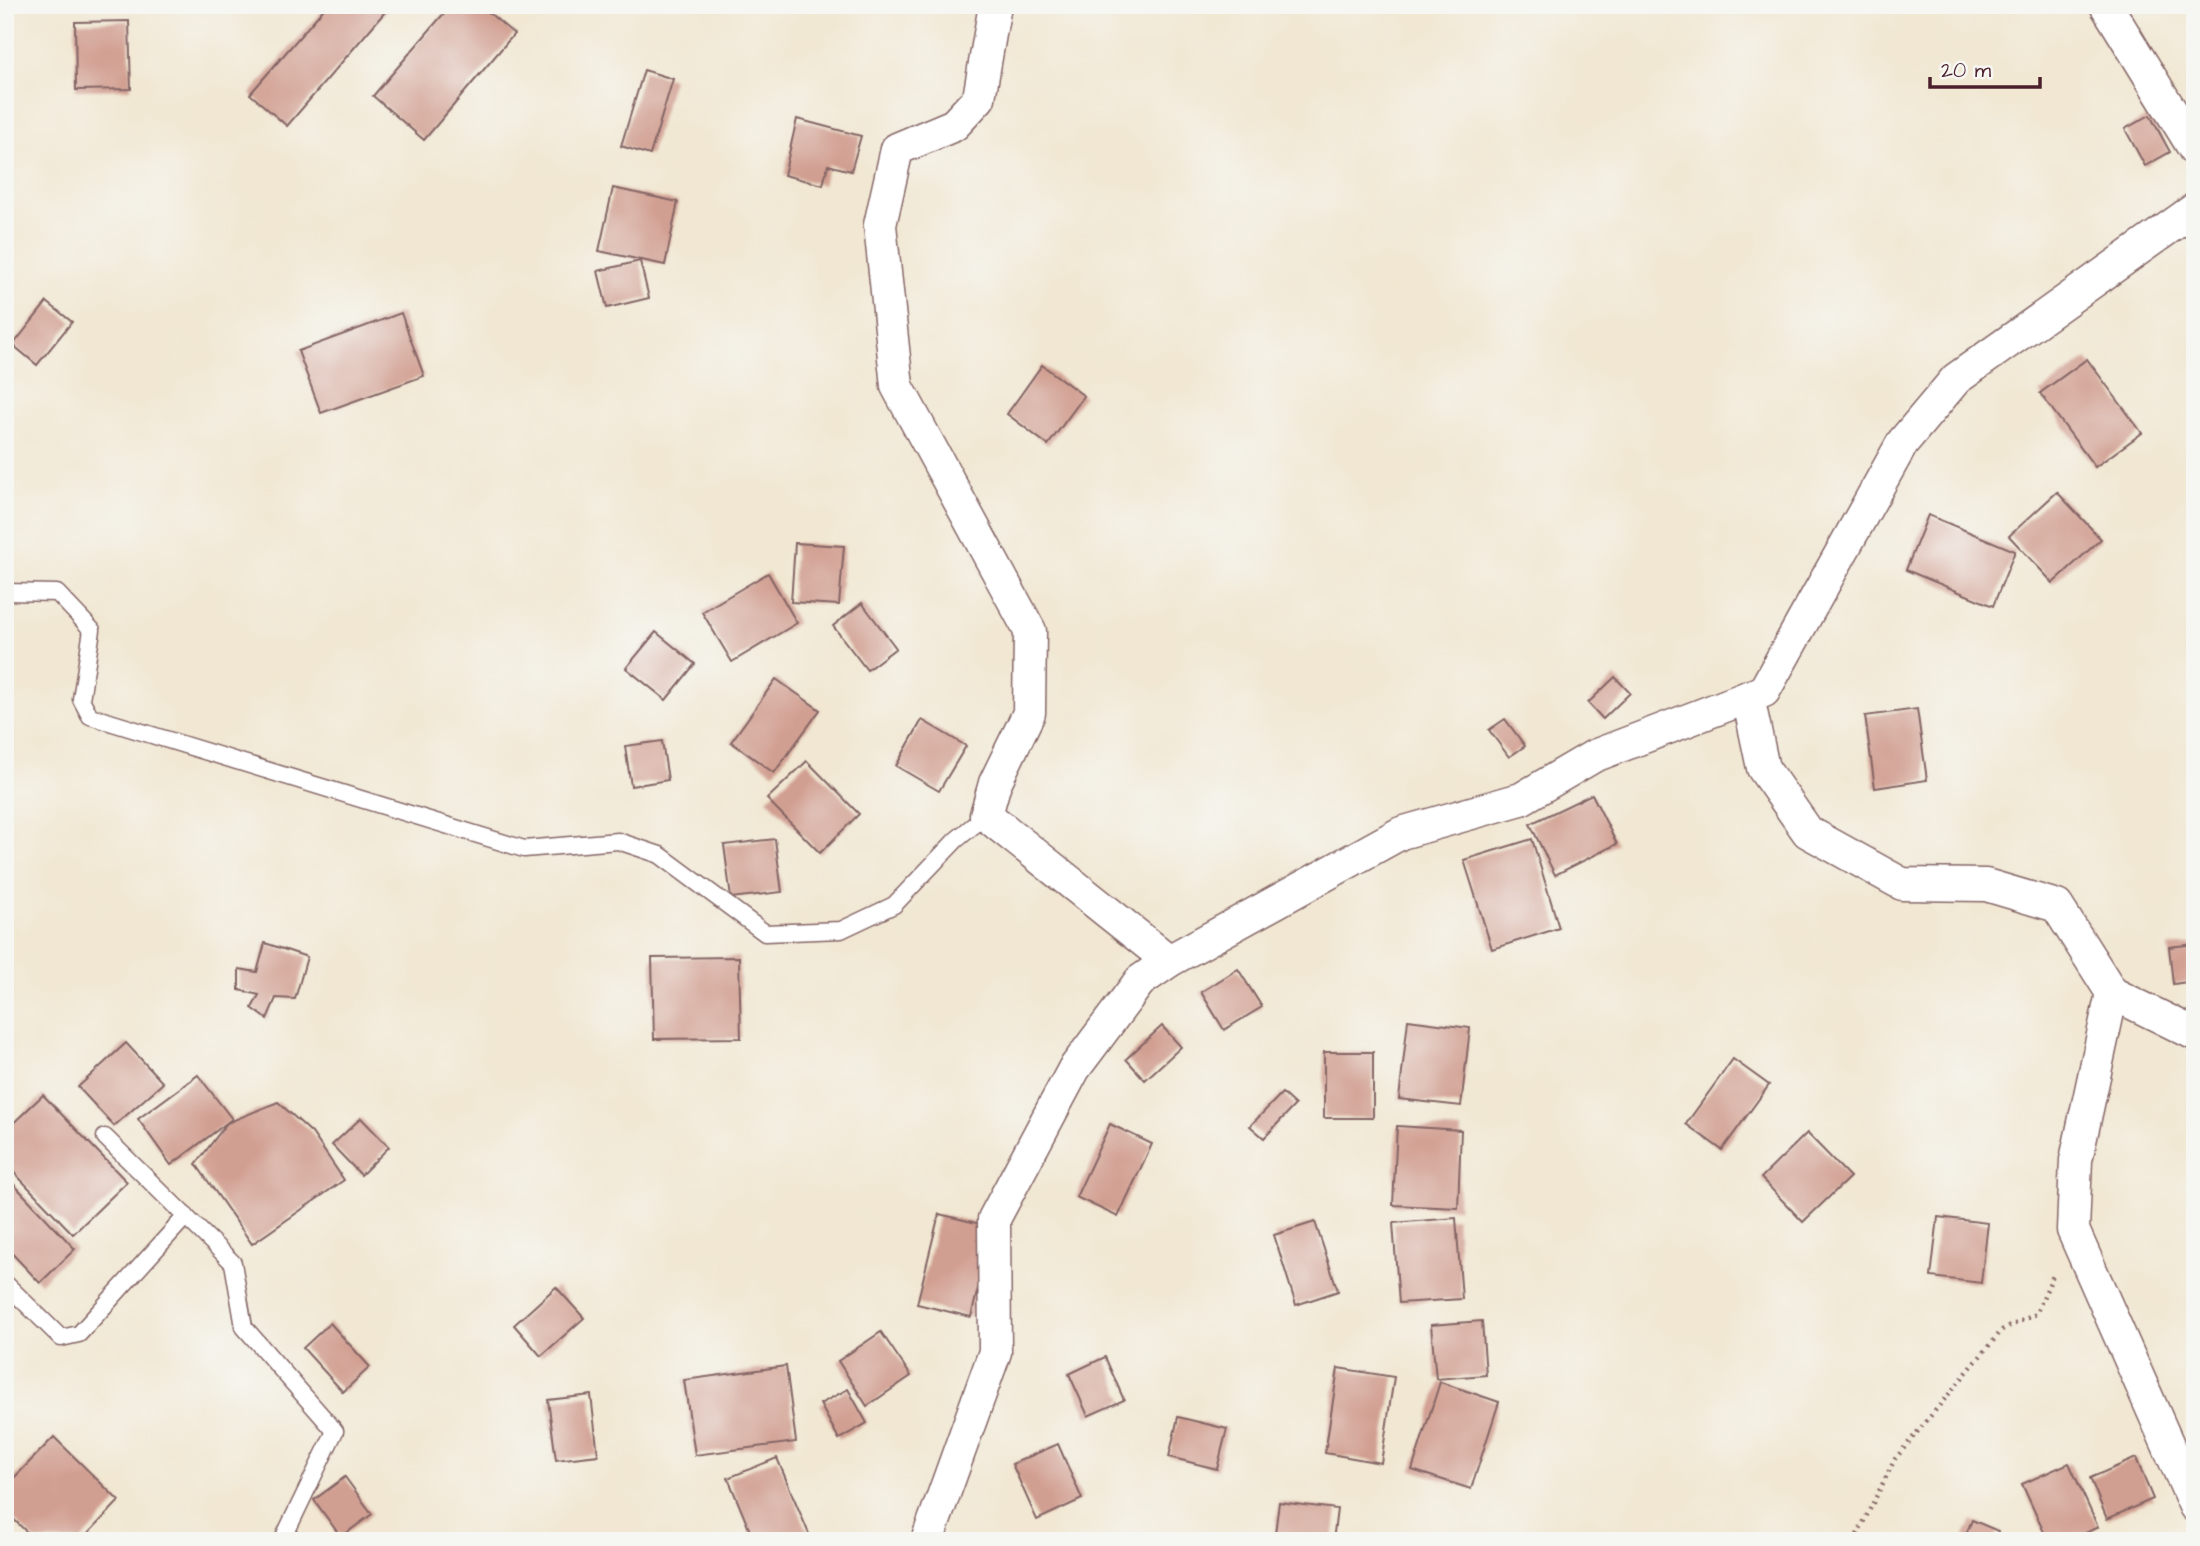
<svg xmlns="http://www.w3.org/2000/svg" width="2200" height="1546" font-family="'Architects Daughter',sans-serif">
<rect width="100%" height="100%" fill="#f6f6f2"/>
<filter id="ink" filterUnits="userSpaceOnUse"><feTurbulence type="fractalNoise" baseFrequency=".0143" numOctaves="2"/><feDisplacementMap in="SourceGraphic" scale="14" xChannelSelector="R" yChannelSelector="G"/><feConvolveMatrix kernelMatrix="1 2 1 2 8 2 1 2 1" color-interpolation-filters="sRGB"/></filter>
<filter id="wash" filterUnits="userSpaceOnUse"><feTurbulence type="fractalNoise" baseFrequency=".00686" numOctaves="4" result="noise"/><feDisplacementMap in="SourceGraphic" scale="28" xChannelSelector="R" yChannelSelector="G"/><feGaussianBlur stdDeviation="1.57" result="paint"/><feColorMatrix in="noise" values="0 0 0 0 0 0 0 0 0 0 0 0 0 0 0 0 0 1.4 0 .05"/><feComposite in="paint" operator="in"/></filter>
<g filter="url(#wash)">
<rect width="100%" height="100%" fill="#f1e7d2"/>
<g id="blocks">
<!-- building -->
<g fill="#d19f91">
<polygon points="327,5 391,5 287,126 250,94"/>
<polygon points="451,5 480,5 514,34 424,140 373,96"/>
<polygon points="129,21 131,89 76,90 75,22"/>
<polygon points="644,70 673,79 650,155 621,146"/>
<polygon points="2150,115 2170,152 2145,166 2125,129"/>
<polygon points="797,119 861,136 851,171 828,165 823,185 784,175"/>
<polygon points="613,188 678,202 665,265 599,251"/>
<polygon points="640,261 649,298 607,308 598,271"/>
<polygon points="47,302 72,322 37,365 13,345"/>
<polygon points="401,313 424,376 321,413 298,351"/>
<polygon points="2087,359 2142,433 2095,467 2040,393"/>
<polygon points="1042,365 1084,396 1048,445 1007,414"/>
<polygon points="2057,492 2101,539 2053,583 2009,536"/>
<polygon points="1928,515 2015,551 1993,606 1906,570"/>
<polygon points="795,543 844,546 839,605 791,602"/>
<polygon points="768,573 797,623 732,662 702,612"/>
<polygon points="862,603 896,648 867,670 833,626"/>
<polygon points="656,632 695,664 666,700 626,668"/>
<polygon points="1615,677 1630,693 1603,719 1588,703"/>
<polygon points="776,679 820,710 774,773 731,742"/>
<polygon points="1917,709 1927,780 1875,788 1865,716"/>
<polygon points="1505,719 1525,746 1509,757 1489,730"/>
<polygon points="922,720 966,746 939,791 896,766"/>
<polygon points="662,741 668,780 631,786 625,746"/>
<polygon points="807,761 859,814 820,853 767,799"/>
<polygon points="1592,794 1617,844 1555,875 1530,824"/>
<polygon points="775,839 782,892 731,898 724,845"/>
<polygon points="1532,839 1559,928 1492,949 1464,860"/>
<polygon points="265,943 307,957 295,999 276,998 267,1019 252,1008 259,995 239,990 239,969 257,972"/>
<polygon points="2195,944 2195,981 2173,984 2169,947"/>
<polygon points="739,957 741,1038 654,1039 652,958"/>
<polygon points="1238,969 1262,1007 1224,1030 1201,992"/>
<polygon points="1408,1020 1470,1028 1461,1106 1399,1099"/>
<polygon points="1162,1026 1181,1047 1145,1080 1126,1059"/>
<polygon points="126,1043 163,1083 114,1126 78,1087"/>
<rect x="1324" y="1052" width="49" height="66"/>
<polygon points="1733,1059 1769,1085 1722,1150 1686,1124"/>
<polygon points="198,1075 232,1119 171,1165 138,1119"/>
<polygon points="1282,1093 1295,1105 1264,1138 1250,1126"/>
<polygon points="43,1095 127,1182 73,1234 5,1163 5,1131"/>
<polygon points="278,1102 312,1133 344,1180 252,1244 196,1164 227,1123"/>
<polygon points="361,1118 389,1147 361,1175 332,1145"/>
<polygon points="1110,1124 1152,1144 1118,1217 1076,1197"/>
<polygon points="1397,1126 1461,1130 1458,1208 1393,1205"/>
<polygon points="1807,1133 1850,1177 1803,1222 1761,1178"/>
<polygon points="5,1175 75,1249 40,1283 5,1246"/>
<polygon points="939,1214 993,1227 971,1317 917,1304"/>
<polygon points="1938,1217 1988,1223 1981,1283 1931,1277"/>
<polygon points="1456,1218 1462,1299 1399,1303 1393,1223"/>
<polygon points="1315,1222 1338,1291 1296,1305 1274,1235"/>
<polygon points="556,1287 584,1318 541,1356 514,1325"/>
<polygon points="1482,1321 1486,1375 1436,1379 1431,1325"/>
<polygon points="330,1323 370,1367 343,1392 303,1348"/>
<polygon points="881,1332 911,1376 867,1406 838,1361"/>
<polygon points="1105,1357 1124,1400 1088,1416 1069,1374"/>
<polygon points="786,1366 796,1442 695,1455 684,1380"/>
<polygon points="1338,1368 1394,1377 1381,1463 1325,1453"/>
<polygon points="1440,1382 1499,1402 1471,1489 1412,1470"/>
<polygon points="848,1389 867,1423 839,1439 820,1404"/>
<polygon points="591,1395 598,1455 556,1460 548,1400"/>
<polygon points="1178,1417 1227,1429 1217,1469 1169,1457"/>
<polygon points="54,1437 119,1501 81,1541 36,1541 5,1511 5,1487"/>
<polygon points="1058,1444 1082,1499 1037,1520 1012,1464"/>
<polygon points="777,1458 812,1541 754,1541 728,1478"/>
<polygon points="2136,1458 2153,1499 2107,1519 2090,1478"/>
<polygon points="2069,1463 2098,1527 2069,1541 2048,1541 2022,1484"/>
<polygon points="345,1477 372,1514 341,1537 314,1500"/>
<polygon points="1279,1502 1337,1509 1333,1541 1274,1541"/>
<polygon points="1972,1520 1998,1531 1994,1541 1963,1541"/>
</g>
</g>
</g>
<g filter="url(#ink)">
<use href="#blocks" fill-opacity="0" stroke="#846565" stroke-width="2"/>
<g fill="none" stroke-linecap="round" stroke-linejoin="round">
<defs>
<g id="service">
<polyline points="5,592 57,593 92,630 81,699 90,716 524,849 618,841 660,855 765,933 841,930 894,905 956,840 986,815"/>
<polyline points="105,1137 233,1263 244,1327 335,1431 282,1541"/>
<polyline points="5,1283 61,1338 79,1334 186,1216"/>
</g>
<g id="minor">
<polyline points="995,5 979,98 954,125 897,149 880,225 897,386 1030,631 1029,713 995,783 986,815 1169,961"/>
<polyline points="2106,5 2195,150"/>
<polyline points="1748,697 1763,768 1808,832 1902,884 1986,885 2057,906 2112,993 2076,1160 2073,1230 2195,1506"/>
<polyline points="2112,993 2195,1034"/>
<polyline points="927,1541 995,1352 994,1219 1074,1069 1140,981 1169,961 1401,833 1521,799 1594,756 1764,691 1903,442 1956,379 2195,209"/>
</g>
</defs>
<!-- service casing -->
<use href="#service" stroke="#846565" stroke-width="19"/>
<!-- minor casing -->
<use href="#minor" stroke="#846565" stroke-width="35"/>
<!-- path -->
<polyline stroke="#846565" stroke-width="4.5" stroke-dasharray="2 5" stroke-linecap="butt" points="1854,1541 1895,1459 2002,1330 2036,1314 2054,1273"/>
<!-- service -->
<use href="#service" stroke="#fff" stroke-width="16"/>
<!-- minor -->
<use href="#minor" stroke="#fff" stroke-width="32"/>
</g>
</g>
<!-- margin -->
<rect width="2200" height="1546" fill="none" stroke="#f6f6f2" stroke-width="28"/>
<!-- scale -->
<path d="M1930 77v10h110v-10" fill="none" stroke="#4a1f2b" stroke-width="3.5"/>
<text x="1941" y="77" font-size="21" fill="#4a1f2b" stroke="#f6f6f2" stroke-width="5" paint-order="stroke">20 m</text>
</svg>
